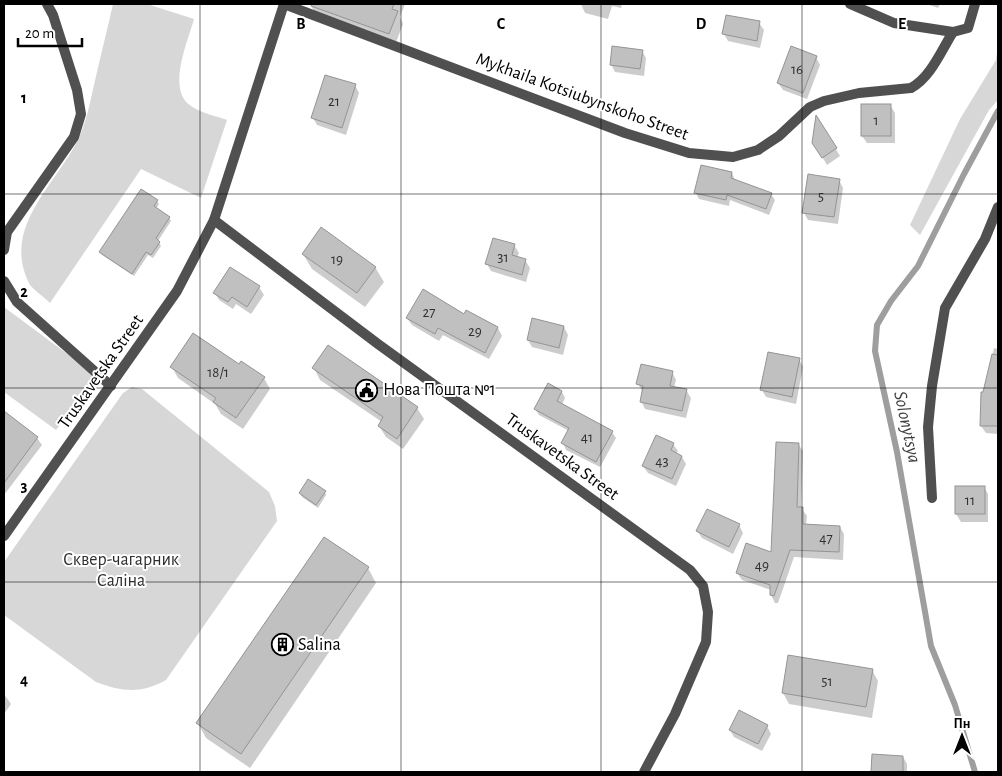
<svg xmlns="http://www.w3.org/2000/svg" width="1002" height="776" font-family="'Alegreya Sans',sans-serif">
<rect width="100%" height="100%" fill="#fff"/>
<!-- green -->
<g fill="#d7d7d7">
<path d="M113,4H147L194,19C188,41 166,90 191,106C201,113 216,116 227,120L201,198L141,169L50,303C44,297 35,291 30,285C0,228 55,186 78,140C86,123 90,103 94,85C100,58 107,31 113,4Z"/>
<polygon points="998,46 998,100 989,110 920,235 910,225 960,119 996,60"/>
<polygon points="4,307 97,376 56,430 4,392"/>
<path d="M132,387L142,389L269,492L275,506L277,521L166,680C140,694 123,692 96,682L4,615V562L123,393Z"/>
</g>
<!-- shadow -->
<g fill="#0003">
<polygon points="310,4 405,4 400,17 403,24 395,45 317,16"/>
<polygon points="581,4 622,4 621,8 612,6 608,19 585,13"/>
<polygon points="927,4 940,4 938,8"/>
<polygon points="759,23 764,30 760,48 728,41 724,34"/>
<polygon points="642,51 646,58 644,76 615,72 611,64"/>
<polygon points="816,57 820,65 807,99 783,90 778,83"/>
<polygon points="355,85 359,93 346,135 317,125 313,118"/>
<polygon points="890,105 895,113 895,143 867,143 862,136"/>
<polygon points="817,118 840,156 827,165 814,143"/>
<polygon points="732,173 735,180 771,194 775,200 769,215 730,200 729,206 699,199 696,193"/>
<polygon points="839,180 843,188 838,224 808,220 804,213"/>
<polygon points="157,201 159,204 156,209 169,218 171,221 158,241 161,246 153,258 148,255 134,276 102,255 100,252"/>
<polygon points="514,245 519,253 517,258 525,260 530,268 526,282 491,271 487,264"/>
<polygon points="303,254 375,267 384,282 365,307 312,269"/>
<polygon points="259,287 264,295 251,314 236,304 233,309 219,300 215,293"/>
<polygon points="467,312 498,328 502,336 489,359 443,335 439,341 412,325 407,318 465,315"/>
<polygon points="564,327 568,335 563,355 532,347 528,340"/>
<polygon points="994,348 998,349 998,434 986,433 981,426 984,394"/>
<polygon points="799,359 803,367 796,404 766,397 762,390"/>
<polygon points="239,366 264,378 270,389 243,429 221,414 215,404 178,378 172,367"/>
<polygon points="314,368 417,408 424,419 403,449 386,437 379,426 382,422 320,380"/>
<polygon points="672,372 676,380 674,388 686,390 691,398 686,418 645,409 641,401 643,392 638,384"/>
<polygon points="562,392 565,398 562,405 612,432 616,438 600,467 566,450 563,443 569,431 539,415 535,409"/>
<polygon points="4,412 37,438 42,445 4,495"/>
<polygon points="673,444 678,451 676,454 682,457 686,464 676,486 648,473 643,466"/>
<polygon points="798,444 803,451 801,509 802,509 807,516 806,525 840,527 844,534 843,560 794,557 778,603 775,603 771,595 771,590 742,580 737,573 773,554"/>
<polygon points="956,487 984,487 988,494 988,522 961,522 956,514"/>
<polygon points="325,492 326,495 318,508 302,497 300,493"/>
<polygon points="739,525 743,533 733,554 702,538 697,531"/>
<polygon points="368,568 376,583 250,768 206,738 198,723"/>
<polygon points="872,670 878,681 872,718 789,704 783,693"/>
<polygon points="4,694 11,704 4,714"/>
<polygon points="767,726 771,734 762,751 734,737 730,730"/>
<polygon points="873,756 903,757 907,764 907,772 872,772"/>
</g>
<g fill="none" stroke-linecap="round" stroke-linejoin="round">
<!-- stream -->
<polyline stroke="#9e9e9e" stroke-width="6" points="975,772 955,705 931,646 897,452 875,351 877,325 891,301 918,266 964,174 998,111"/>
</g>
<!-- building -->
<g fill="#c0c0c0" stroke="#949494">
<polygon points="312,4 394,4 392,9 398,11 389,34 311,6"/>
<polygon points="726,15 760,21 757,41 722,34"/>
<polygon points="612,46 643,50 640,69 610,65"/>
<polygon points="791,46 817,56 803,93 777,83"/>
<polygon points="325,75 356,84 342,128 311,118"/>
<rect x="861" y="104" width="30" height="32"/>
<polygon points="816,115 837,148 822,158 812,143"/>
<polygon points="701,165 732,172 731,178 772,193 766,209 727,195 726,200 694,193"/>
<polygon points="808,174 840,179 834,217 802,213"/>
<polygon points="141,189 158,200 154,206 170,217 156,238 160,242 151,255 146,252 132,274 99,252"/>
<polygon points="321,227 376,267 357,293 302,254"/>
<polygon points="493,238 515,244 512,255 526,259 522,275 485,264"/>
<polygon points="230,267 260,286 247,307 232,297 228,302 213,293"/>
<polygon points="423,289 464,314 466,310 498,327 485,353 438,328 435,334 406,318"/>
<polygon points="532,318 564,326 559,348 527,340"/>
<polygon points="193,333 239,364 241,361 265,377 236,418 213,402 216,398 170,367"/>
<polygon points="328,345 418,407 397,439 378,426 383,417 312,368"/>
<polygon points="768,352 800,358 792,397 760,390"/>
<polygon points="992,354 998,355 998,426 980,426 981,392 983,392"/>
<polygon points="641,364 673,371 670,386 687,389 682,411 640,402 643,386 636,384"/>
<polygon points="548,383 562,391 557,401 613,431 596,462 561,443 569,428 534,409"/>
<polygon points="4,411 38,437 4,483"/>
<polygon points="656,435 674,443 671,450 682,456 672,479 642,466"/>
<polygon points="776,442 799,443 797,507 803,507 803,524 840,526 839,552 790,550 774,596 770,595 770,585 736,573 746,543 771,552"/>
<polygon points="308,479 326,491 316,505 299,493"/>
<rect x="955" y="486" width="30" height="28"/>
<polygon points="707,509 740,524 729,547 696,531"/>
<polygon points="324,537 369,567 241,754 196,723"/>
<polygon points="788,655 873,669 866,707 782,693"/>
<polygon points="739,710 768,725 758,744 729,730"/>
<polygon points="872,754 903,756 903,772 871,772"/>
</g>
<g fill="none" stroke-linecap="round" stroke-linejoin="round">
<!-- minor -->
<g stroke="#505050" stroke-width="10">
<path d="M284,4L625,133L689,153L733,157L758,150L779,136L810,107L824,101L859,93L911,88C931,77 941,51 953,32"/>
<polyline points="850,4 894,23 953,32 968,28 975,4"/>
<polyline points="214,220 378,344 690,570 703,586 708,612 706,642 675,714 644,772"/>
<polyline points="4,250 7,232 74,137 81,114 77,90 53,15 47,4"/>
<polyline points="4,281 17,302 111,386"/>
<polyline points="932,498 928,427 932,386 945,308 985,239 998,207"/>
</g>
<!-- tertiary -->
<polyline stroke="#505050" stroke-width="10" points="4,536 177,291 214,220 284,4"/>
</g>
<!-- grid -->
<path fill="none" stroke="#000" stroke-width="1" stroke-opacity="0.55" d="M200,4V772M401,4V772M601,4V772M802,4V772M4,194H998M4,388H998M4,582H998"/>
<!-- icons -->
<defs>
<symbol id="civic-ring" viewBox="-11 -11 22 22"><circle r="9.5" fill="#fff" stroke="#000" stroke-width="1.5"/><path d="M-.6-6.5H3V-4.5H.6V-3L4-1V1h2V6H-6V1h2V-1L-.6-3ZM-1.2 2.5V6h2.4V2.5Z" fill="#000"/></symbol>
<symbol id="building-ring" viewBox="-11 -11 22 22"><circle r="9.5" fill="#fff" stroke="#000" stroke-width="1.5"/><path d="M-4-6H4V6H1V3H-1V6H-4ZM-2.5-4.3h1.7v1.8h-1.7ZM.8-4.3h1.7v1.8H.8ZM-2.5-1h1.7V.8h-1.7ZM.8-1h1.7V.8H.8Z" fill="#000"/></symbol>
</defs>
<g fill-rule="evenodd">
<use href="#civic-ring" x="354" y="378" width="25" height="25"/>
<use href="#building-ring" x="270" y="632" width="25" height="25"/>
</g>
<g text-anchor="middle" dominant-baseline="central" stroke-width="4" stroke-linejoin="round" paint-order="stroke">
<!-- number labels -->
<g font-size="15" fill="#303030">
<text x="797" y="69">16</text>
<text x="334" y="101">21</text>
<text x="876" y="120">1</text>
<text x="821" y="196">5</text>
<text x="503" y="257">31</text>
<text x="337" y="259">19</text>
<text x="429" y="312">27</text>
<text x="475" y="331">29</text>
<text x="218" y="372">18/1</text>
<text x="587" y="437">41</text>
<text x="662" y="461">43</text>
<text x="970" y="500">11</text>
<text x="826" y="538">47</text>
<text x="762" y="565">49</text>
<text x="827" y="681">51</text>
</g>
<!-- street labels -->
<g font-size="18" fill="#000" stroke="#fff">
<text transform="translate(582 97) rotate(20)">Mykhaila Kotsiubynskoho Street</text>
<text transform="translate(101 372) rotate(-55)">Truskavetska Street</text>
<text transform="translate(562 457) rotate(36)">Truskavetska Street</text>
</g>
<!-- poi labels -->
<g font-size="18" fill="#000" stroke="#fff" text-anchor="start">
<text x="383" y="390">Нова Пошта №1</text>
<text x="298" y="645">Salina</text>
</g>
<!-- park labels -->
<g font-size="18" fill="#2e2e2e" stroke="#fff">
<text x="121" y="560">Сквер-чагарник<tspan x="121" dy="21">Саліна</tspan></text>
</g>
<!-- water labels -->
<g font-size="19" font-style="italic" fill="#3f3f3f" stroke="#fff">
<text transform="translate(907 427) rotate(78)">Solonytsya</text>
</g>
</g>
<g font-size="16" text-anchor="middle" font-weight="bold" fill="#000" stroke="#fff" stroke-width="4" stroke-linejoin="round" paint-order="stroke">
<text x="301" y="29">B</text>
<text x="501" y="29">C</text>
<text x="701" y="29">D</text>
<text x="902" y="29">E</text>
<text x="24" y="103">1</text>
<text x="24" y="297">2</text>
<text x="24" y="491">3</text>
<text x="24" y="685">4</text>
</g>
<!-- border -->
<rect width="1002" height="776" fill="none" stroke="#000000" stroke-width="10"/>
<!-- north arrow -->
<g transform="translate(962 736)" stroke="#ffffff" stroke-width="4" paint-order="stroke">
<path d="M0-4L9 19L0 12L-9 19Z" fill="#000000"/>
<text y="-8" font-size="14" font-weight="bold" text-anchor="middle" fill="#000000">Пн</text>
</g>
<!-- scale -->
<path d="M18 38v8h64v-8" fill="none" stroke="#000000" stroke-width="2.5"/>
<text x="25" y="38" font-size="15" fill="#000000" stroke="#ffffff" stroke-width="4" paint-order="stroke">20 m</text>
</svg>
